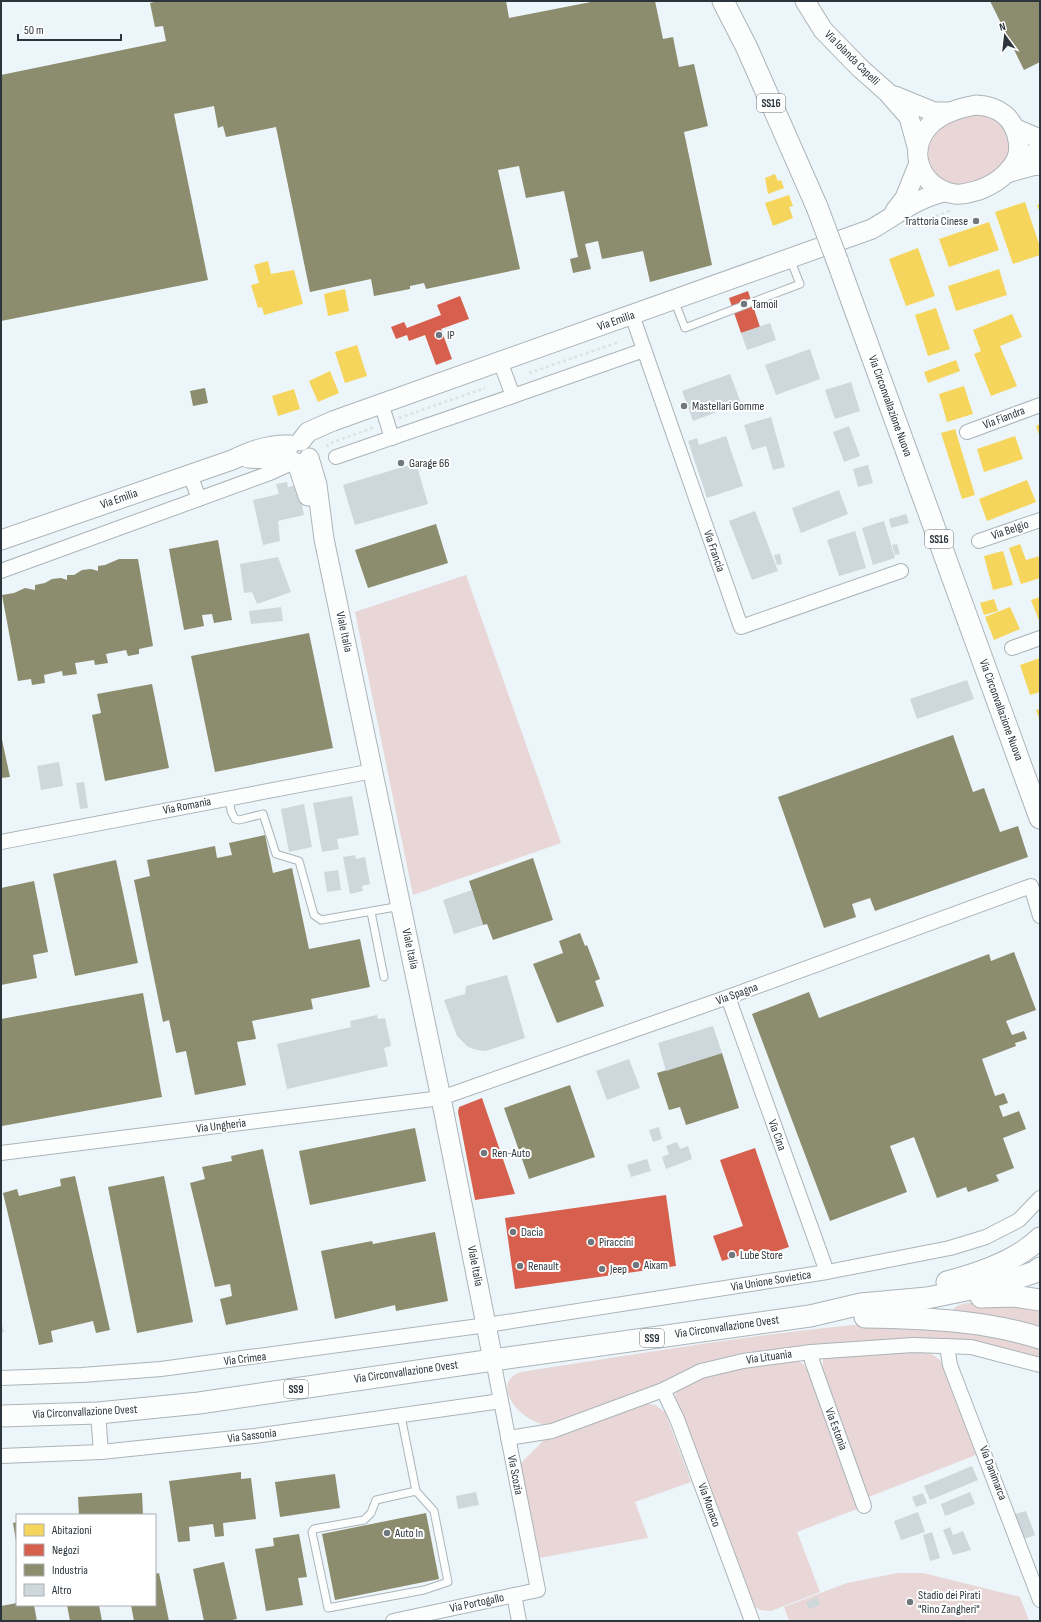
<svg xmlns="http://www.w3.org/2000/svg" width="1041" height="1622" font-family="'Sofia Sans Condensed',sans-serif">
<rect width="100%" height="100%" fill="#ecf5f9"/>
<!-- green -->
<g fill="#e9d6d6">
<path d="M976,114C996,115 1019,135 1008,157C1002,170 986,179 972,182C966,184 960,186 954,185C930,181 918,151 935,132C946,120 962,117 976,114Z"/>
<polygon points="466,575 561,843 413,895 355,612"/>
<path d="M999,1301L1040,1304V1328L1009,1318L954,1311L953,1310C956,1301 990,1301 999,1301Z"/>
<path d="M901,1321L1040,1341V1360L970,1342L923,1338L816,1344L739,1354L705,1362L655,1386L552,1425C521,1426 488,1382 521,1372C647,1353 773,1330 901,1321Z"/>
<path d="M924,1351C934,1355 939,1358 944,1366L976,1455L866,1498L822,1371L823,1360L826,1356Z"/>
<path d="M794,1360L802,1363L807,1369L857,1509L797,1532L820,1592L771,1611L760,1610L751,1604L675,1396L677,1389C717,1369 750,1366 794,1360Z"/>
<polygon points="643,1403 655,1405 665,1412 691,1482 635,1502 648,1538 539,1558 519,1465 545,1439"/>
<polygon points="898,1573 923,1573 1020,1597 1029,1621 789,1621 784,1607 847,1583"/>
</g>
<!-- homes -->
<g fill="#f6d55c">
<polygon points="775,174 778,181 781,180 784,188 768,194 765,178"/>
<polygon points="789,195 793,206 789,207 793,218 773,226 765,203"/>
<polygon points="1025,202 1040,247 1040,255 1013,264 995,212"/>
<polygon points="1040,204 1040,213 1037,205"/>
<polygon points="989,222 999,250 949,267 939,239"/>
<polygon points="918,248 935,296 906,306 889,259"/>
<polygon points="268,261 271,274 294,270 303,304 264,315 262,307 258,308 251,285 259,283 254,265"/>
<polygon points="999,269 1007,295 956,311 948,286"/>
<polygon points="345,289 349,311 328,316 324,294"/>
<polygon points="936,308 950,349 928,356 915,315"/>
<polygon points="1012,314 1022,337 1000,346 1017,386 991,396 974,354 981,351 973,330"/>
<polygon points="357,345 367,376 345,383 335,352"/>
<polygon points="956,360 960,371 928,383 924,372"/>
<polygon points="330,371 339,393 318,402 309,381"/>
<polygon points="964,386 973,414 947,422 939,394"/>
<polygon points="294,389 300,409 278,416 272,396"/>
<polygon points="1040,424 1040,437 1036,426"/>
<polygon points="955,429 975,495 962,499 941,433"/>
<polygon points="1015,436 1023,459 984,472 977,449"/>
<polygon points="1027,480 1036,502 987,521 979,499"/>
<polygon points="1020,544 1026,560 1040,556 1040,578 1021,584 1009,548"/>
<polygon points="1003,551 1013,585 993,590 984,556"/>
<polygon points="1040,597 1040,623 1031,600"/>
<polygon points="994,599 998,611 984,615 980,603"/>
<polygon points="1010,607 1020,629 994,640 985,617"/>
<polygon points="1040,658 1040,692 1030,695 1020,665"/>
<polygon points="1040,709 1040,720 1036,710"/>
</g>
<!-- shops -->
<g fill="#d6604d">
<polygon points="748,291 760,327 741,333 729,298"/>
<polygon points="460,296 469,319 441,329 452,359 436,365 425,335 409,341 407,335 396,339 391,327 404,322 407,328 441,315 437,305"/>
<polygon points="482,1098 515,1194 475,1200 458,1112 459,1107"/>
<polygon points="755,1148 789,1247 759,1257 757,1250 722,1261 713,1236 743,1226 720,1160"/>
<polygon points="666,1195 676,1266 515,1289 505,1218"/>
</g>
<!-- industry -->
<g fill="#8c8c6e">
<polygon points="159,1 506,1 509,18 596,1 655,1 663,39 673,37 679,67 694,64 708,126 684,132 712,265 650,282 643,251 602,259 598,241 585,244 591,269 573,273 570,259 578,257 564,191 526,198 519,166 498,170 520,269 426,289 424,283 410,286 410,289 374,296 371,279 310,292 276,127 226,137 223,126 218,128 214,106 174,114 208,280 1,321 1,75 166,41 163,26 155,27 150,3"/>
<polygon points="990,1 1040,1 1040,62 1024,70"/>
<polygon points="205,388 208,403 193,406 190,391"/>
<polygon points="436,524 448,563 368,588 355,550"/>
<polygon points="218,540 232,620 214,623 212,614 202,615 204,626 184,630 169,549"/>
<polygon points="119,559 138,559 153,646 139,649 139,654 128,656 126,650 106,654 108,663 95,665 94,660 75,663 77,674 63,676 62,671 44,675 45,683 32,685 31,679 18,681 2,595 14,593 25,588 35,590 35,585 45,583 52,579 61,578 67,580 67,575 74,575 82,570 91,569 98,571 98,566 105,565"/>
<polygon points="309,633 333,748 215,772 191,656"/>
<polygon points="152,684 169,768 105,781 92,715 101,713 97,694"/>
<polygon points="1,735 10,777 1,778"/>
<polygon points="953,735 973,792 984,788 1000,832 1018,826 1028,857 875,911 870,898 852,904 856,917 824,928 778,797"/>
<polygon points="265,835 273,873 292,868 309,949 360,939 370,987 311,999 313,1009 252,1021 256,1039 237,1042 246,1085 195,1095 186,1051 176,1053 169,1020 163,1022 134,880 150,876 147,860 215,846 217,858 232,855 229,843"/>
<polygon points="533,858 553,920 493,940 487,924 483,925 469,881"/>
<polygon points="116,860 138,963 75,976 53,874"/>
<polygon points="34,881 48,952 33,955 37,978 1,985 1,888"/>
<polygon points="580,933 585,946 587,945 600,979 595,981 604,1006 557,1023 533,964 563,953 559,941"/>
<polygon points="1014,952 1036,1010 1006,1021 1012,1035 1024,1031 1027,1039 1015,1043 1016,1046 982,1059 995,1096 1004,1093 1008,1103 999,1106 1003,1117 1019,1111 1026,1129 1003,1138 1014,1168 996,1175 999,1181 968,1192 966,1187 937,1198 914,1137 890,1146 907,1192 830,1221 752,1014 809,992 819,1018 989,954 991,961"/>
<polygon points="143,993 162,1097 2,1126 1,1019"/>
<polygon points="722,1053 739,1108 686,1125 680,1107 669,1110 657,1073"/>
<polygon points="570,1085 595,1157 529,1179 504,1108"/>
<polygon points="415,1128 426,1181 310,1205 299,1151"/>
<polygon points="263,1149 298,1310 226,1325 220,1299 232,1296 230,1284 215,1287 190,1183 205,1179 202,1167 232,1161 231,1156"/>
<polygon points="75,1176 110,1330 96,1333 93,1321 51,1331 53,1342 39,1345 3,1193 17,1189 19,1196 61,1186 60,1179"/>
<polygon points="164,1176 193,1322 137,1333 108,1187"/>
<polygon points="435,1232 448,1301 396,1311 395,1305 335,1319 321,1251 372,1241 373,1244"/>
<polygon points="241,1472 241,1479 251,1478 256,1519 223,1523 224,1536 215,1537 213,1524 189,1527 190,1541 178,1542 169,1481"/>
<polygon points="335,1474 340,1508 280,1517 275,1482"/>
<polygon points="142,1493 143,1515 79,1515 78,1497"/>
<polygon points="426,1513 439,1579 335,1600 322,1534"/>
<polygon points="17,1522 17,1541 16,1541 13,1523"/>
<polygon points="299,1534 307,1577 298,1578 303,1605 266,1611 255,1549 274,1546 273,1538"/>
<polygon points="224,1562 237,1619 227,1621 204,1621 193,1569"/>
<polygon points="159,1573 169,1621 134,1621 131,1605 155,1605 155,1574"/>
<polygon points="17,1603 17,1605 34,1605 37,1621 1,1621 1,1606"/>
<polygon points="67,1605 99,1605 102,1621 70,1621"/>
</g>
<!-- building -->
<g fill="#ced7db">
<polygon points="770,323 776,340 747,350 741,333"/>
<polygon points="810,349 820,379 776,395 765,365"/>
<polygon points="730,374 741,403 693,421 682,391"/>
<polygon points="851,382 860,411 835,419 825,390"/>
<polygon points="771,417 785,467 773,470 766,446 752,450 744,425"/>
<polygon points="849,426 860,456 844,462 833,432"/>
<polygon points="726,436 743,486 707,498 688,441 697,438 699,445"/>
<polygon points="416,463 428,504 355,525 343,485"/>
<polygon points="868,465 873,483 858,487 853,469"/>
<polygon points="287,482 288,487 298,485 304,515 278,521 280,541 263,545 253,500 279,494 276,484"/>
<polygon points="839,490 848,514 801,533 792,508"/>
<polygon points="755,511 778,571 752,580 729,521"/>
<polygon points="906,514 909,523 891,528 889,519"/>
<polygon points="884,521 895,558 873,565 862,528"/>
<polygon points="855,531 866,568 839,576 827,540"/>
<polygon points="897,544 900,554 895,555 892,545"/>
<polygon points="780,554 782,564 777,565 774,555"/>
<polygon points="278,557 291,592 257,604 252,592 244,593 240,564"/>
<polygon points="281,607 283,621 251,624 249,611"/>
<polygon points="967,680 974,699 917,719 910,699"/>
<polygon points="59,762 63,786 41,790 37,766"/>
<polygon points="84,782 88,808 80,809 76,783"/>
<polygon points="352,796 359,835 337,839 339,849 322,852 313,803"/>
<polygon points="304,804 312,847 289,852 281,809"/>
<polygon points="355,855 356,859 365,857 370,884 362,886 363,891 350,894 343,857"/>
<polygon points="338,870 341,890 327,892 324,872"/>
<polygon points="472,890 483,925 454,934 443,900"/>
<polygon points="507,975 525,1038 486,1051 477,1050 468,1047 457,1036 444,1000 465,994 466,986"/>
<polygon points="377,1015 378,1019 385,1018 391,1046 384,1048 388,1066 287,1089 277,1044 351,1027 350,1021"/>
<polygon points="713,1026 722,1053 666,1071 658,1043"/>
<polygon points="629,1059 640,1088 607,1100 596,1071"/>
<polygon points="659,1127 662,1139 653,1142 649,1130"/>
<polygon points="677,1142 680,1149 688,1146 692,1159 666,1169 662,1157 669,1154 666,1146"/>
<polygon points="647,1159 651,1171 631,1177 627,1165"/>
<polygon points="1,1322 4,1332 1,1333"/>
<polygon points="972,1466 978,1480 930,1500 924,1486"/>
<polygon points="476,1492 479,1505 458,1509 456,1496"/>
<polygon points="970,1492 975,1504 945,1516 941,1504"/>
<polygon points="923,1493 927,1503 916,1507 912,1497"/>
<polygon points="1026,1511 1035,1535 1024,1539 1015,1514"/>
<polygon points="918,1512 925,1532 901,1540 894,1521"/>
<polygon points="950,1527 953,1535 963,1531 971,1550 953,1555 943,1530"/>
<polygon points="932,1532 940,1558 930,1561 923,1535"/>
<polygon points="817,1597 820,1605 809,1609 806,1602"/>
</g>
<g fill="none" stroke-linecap="round" stroke-linejoin="round">
<defs>
<g id="lane">
<polyline points="674,300 685,328 800,284 790,259"/>
<polyline points="229,798 231,811 235,819 239,820 263,814 276,854 299,861 314,915 321,920 401,906"/>
<polyline points="371,912 384,977"/>
<polyline points="401,1416 416,1491 434,1511 448,1582 424,1590 328,1608 312,1532 314,1529 364,1520 371,1513 376,1500 416,1491"/>
</g>
<g id="street">
<polyline points="1009,175 1034,168 1040,168"/>
<polyline points="632,315 741,627 901,571"/>
<polyline points="513,396 644,350"/>
<polyline points="381,403 392,438"/>
<polyline points="967,432 1040,405"/>
<polyline points="336,457 513,396 500,361"/>
<polyline points="190,474 199,499"/>
<polyline points="979,541 1040,520"/>
<polyline points="1,571 270,473 294,462"/>
<polyline points="1012,648 1040,638"/>
<polyline points="1,842 373,771"/>
<polyline points="728,997 827,1272"/>
<polyline points="1,1153 441,1098 728,997 1031,886 1040,916"/>
<polyline points="947,1346 950,1365 1040,1600"/>
<polyline points="811,1352 812,1361 864,1506"/>
<polyline points="1,1378 82,1375 161,1369 487,1325 827,1272 950,1248 986,1237 1019,1220 1040,1198"/>
<polyline points="663,1390 677,1419 752,1621"/>
<polyline points="98,1413 101,1452"/>
<polyline points="508,1438 552,1431 663,1390 701,1371 743,1361 811,1352 913,1345 971,1347 1040,1365"/>
<polyline points="1,1456 101,1452 254,1436 501,1401"/>
<polyline points="514,1595 519,1621"/>
<polyline points="393,1621 538,1590 493,1360"/>
</g>
<g id="secondary">
<polyline points="805,1 823,30 860,68 888,93 909,117 918,150"/>
<polyline points="895,96 934,112 950,112"/>
<path d="M976,105C998,106 1014,117 1018,140C1019,146 1019,154 1016,160C1008,175 993,185 979,190C971,192 963,195 955,194C922,189 905,152 929,126C941,113 959,108 976,105Z"/>
<polyline points="1016,129 1040,139"/>
<polyline points="1010,169 1033,154 1040,152"/>
<polyline points="895,211 905,198 919,163"/>
<path d="M301,441L308,432L333,421L872,229C896,215 917,198 944,192"/>
<polyline points="248,458 291,460"/>
<polyline points="309,458 317,485 324,539 441,1098 493,1360"/>
<polyline points="297,463 308,496"/>
<path d="M1,540L232,460C251,451 269,444 290,445"/>
</g>
<g id="primary">
<polyline points="723,1 747,48 817,207"/>
<polyline points="837,260 1040,818"/>
<path d="M947,1282C978,1274 1017,1261 1040,1238"/>
<polyline points="981,1297 1014,1296 1040,1300"/>
<path d="M865,1317C924,1318 983,1320 1040,1338"/>
<polyline points="1,1416 98,1413 199,1403 493,1360 810,1316 861,1304 927,1298 1005,1282 1035,1272 1040,1268"/>
</g>
</defs>
<!-- lane casing -->
<use href="#lane" stroke="#abb4b8" stroke-width="9"/>
<!-- street casing -->
<use href="#street" stroke="#abb4b8" stroke-width="16"/>
<!-- secondary casing -->
<use href="#secondary" stroke="#abb4b8" stroke-width="21"/>
<!-- primary casing -->
<use href="#primary" stroke="#abb4b8" stroke-width="23"/>
<!-- path -->
<g stroke="#dee1e2" stroke-width="2.5" stroke-dasharray="3 3" stroke-linecap="butt">
<polyline points="913,224 952,210"/>
<polyline points="529,373 619,342"/>
<polyline points="399,418 485,388"/>
<polyline points="327,447 328,444 375,427"/>
</g>
<!-- lane -->
<use href="#lane" stroke="#fcfefe" stroke-width="7"/>
<!-- street -->
<use href="#street" stroke="#fcfefe" stroke-width="14"/>
<!-- secondary -->
<use href="#secondary" stroke="#fcfefe" stroke-width="19"/>
<!-- primary -->
<use href="#primary" stroke="#fcfefe" stroke-width="21"/>
<defs>
<polyline id="primary-bridge" points="817,207 837,260"/>
</defs>
<!-- primary-bridge casing -->
<use href="#primary-bridge" stroke="#abb4b8" stroke-width="23" stroke-linecap="butt"/>
<!-- primary-bridge -->
<use href="#primary-bridge" stroke="#fcfefe" stroke-width="21"/>
</g>
<!-- markers -->
<g fill="#6f787e" stroke="#fff" stroke-width="1.5">
<circle cx="976" cy="221" r="4"/>
<circle cx="744" cy="304" r="4"/>
<circle cx="439" cy="335" r="4"/>
<circle cx="684" cy="406" r="4"/>
<circle cx="401" cy="463" r="4"/>
<circle cx="484" cy="1153" r="4"/>
<circle cx="513" cy="1232" r="4"/>
<circle cx="591" cy="1242" r="4"/>
<circle cx="732" cy="1255" r="4"/>
<circle cx="636" cy="1265" r="4"/>
<circle cx="520" cy="1266" r="4"/>
<circle cx="602" cy="1269" r="4"/>
<circle cx="387" cy="1533" r="4"/>
<circle cx="910" cy="1602" r="4"/>
</g>
<g text-anchor="middle" dominant-baseline="central" stroke-width="4" stroke-linejoin="round" paint-order="stroke">
<!-- shield labels -->
<g fill="#fff" stroke="#6b7276" stroke-width="1">
<rect x="757" y="94" width="28" height="18" rx="3"/>
<rect x="925" y="530" width="28" height="18" rx="3"/>
<rect x="640" y="1329" width="24" height="18" rx="3"/>
<rect x="284" y="1380" width="24" height="18" rx="3"/>
</g>
<g font-size="11" font-weight="bold" fill="#2c353b">
<text x="771" y="103">SS16</text>
<text x="939" y="539">SS16</text>
<text x="652" y="1338">SS9</text>
<text x="296" y="1389">SS9</text>
</g>
<!-- street labels -->
<g font-size="12" fill="#2c353b" stroke="#fff">
<text transform="translate(852 58) rotate(45)">Via Iolanda Capelli</text>
<text transform="translate(616 321) rotate(-19)">Via Emilia</text>
<text transform="translate(890 406) rotate(70)">Via Circonvallazione Nuova</text>
<text transform="translate(1004 418) rotate(-21)">Via Fiandra</text>
<text transform="translate(119 499) rotate(-19)">Via Emilia</text>
<text transform="translate(1010 530) rotate(-19)">Via Belgio</text>
<text transform="translate(714 551) rotate(71)">Via Francia</text>
<text transform="translate(344 632) rotate(78)">Viale Italia</text>
<text transform="translate(1001 710) rotate(70)">Via Circonvallazione Nuova</text>
<text transform="translate(187 806) rotate(-11)">Via Romania</text>
<text transform="translate(410 949) rotate(78)">Viale Italia</text>
<text transform="translate(737 994) rotate(-20)">Via Spagna</text>
<text transform="translate(221 1126) rotate(-7)">Via Ungheria</text>
<text transform="translate(777 1135) rotate(70)">Via Cina</text>
<text transform="translate(475 1266) rotate(79)">Viale Italia</text>
<text transform="translate(771 1281) rotate(-9)">Via Unione Sovietica</text>
<text transform="translate(727 1327) rotate(-8)">Via Circonvallazione Ovest</text>
<text transform="translate(769 1357) rotate(-8)">Via Lituania</text>
<text transform="translate(245 1359) rotate(-7)">Via Crimea</text>
<text transform="translate(406 1372) rotate(-8)">Via Circonvallazione Ovest</text>
<text transform="translate(85 1412) rotate(-3)">Via Circonvallazione Ovest</text>
<text transform="translate(836 1429) rotate(70)">Via Estonia</text>
<text transform="translate(252 1436) rotate(-7)">Via Sassonia</text>
<text transform="translate(993 1473) rotate(69)">Via Danimarca</text>
<text transform="translate(515 1475) rotate(79)">Via Scozia</text>
<text transform="translate(709 1505) rotate(70)">Via Monaco</text>
<text transform="translate(477 1603) rotate(-12)">Via Portogallo</text>
</g>
<!-- poi labels -->
<g font-size="12" fill="#2c353b" stroke="#fff" text-anchor="start">
<text x="968" y="221" text-anchor="end">Trattoria Cinese</text>
<text x="752" y="304">Tamoil</text>
<text x="447" y="335">IP</text>
<text x="692" y="406">Mastellari Gomme</text>
<text x="409" y="463">Garage 66</text>
<text x="492" y="1153">Ren-Auto</text>
<text x="521" y="1232">Dacia</text>
<text x="599" y="1242">Piraccini</text>
<text x="740" y="1255">Lube Store</text>
<text x="644" y="1265">Aixam</text>
<text x="528" y="1266">Renault</text>
<text x="610" y="1269">Jeep</text>
<text x="395" y="1533">Auto In</text>
<text x="918" y="1595">Stadio dei Pirati<tspan x="918" dy="14">"Rino Zangheri"</tspan></text>
</g>
</g>
<!-- border -->
<rect width="1041" height="1622" fill="none" stroke="#2c353b" stroke-width="4"/>
<!-- legend -->
<rect x="16" y="1514" width="140" height="92" fill="#ffffff" stroke="#abaeb1"/>
<rect x="24" y="1524" width="20" height="12" fill="#f6d55c" stroke="#abaeb1"/>
<text x="52" y="1534" font-size="12" fill="#2c353b">Abitazioni</text>
<rect x="24" y="1544" width="20" height="12" fill="#d6604d" stroke="#abaeb1"/>
<text x="52" y="1554" font-size="12" fill="#2c353b">Negozi</text>
<rect x="24" y="1564" width="20" height="12" fill="#8c8c6e" stroke="#abaeb1"/>
<text x="52" y="1574" font-size="12" fill="#2c353b">Industria</text>
<rect x="24" y="1584" width="20" height="12" fill="#ced7db" stroke="#abaeb1"/>
<text x="52" y="1594" font-size="12" fill="#2c353b">Altro</text>
<!-- north arrow -->
<g transform="translate(1005 36) rotate(345)" stroke="#ffffff" stroke-width="3" paint-order="stroke">
<path d="M0-3L7 15L0 10L-7 15Z" fill="#2c353b"/>
<text y="-6" font-size="11" font-weight="bold" text-anchor="middle" fill="#2c353b">N</text>
</g>
<!-- scale -->
<path d="M18 34v6h103v-6" fill="none" stroke="#2c353b" stroke-width="2"/>
<text x="24" y="34" font-size="12" fill="#2c353b" stroke="#ffffff" stroke-width="3" paint-order="stroke">50 m</text>
</svg>
